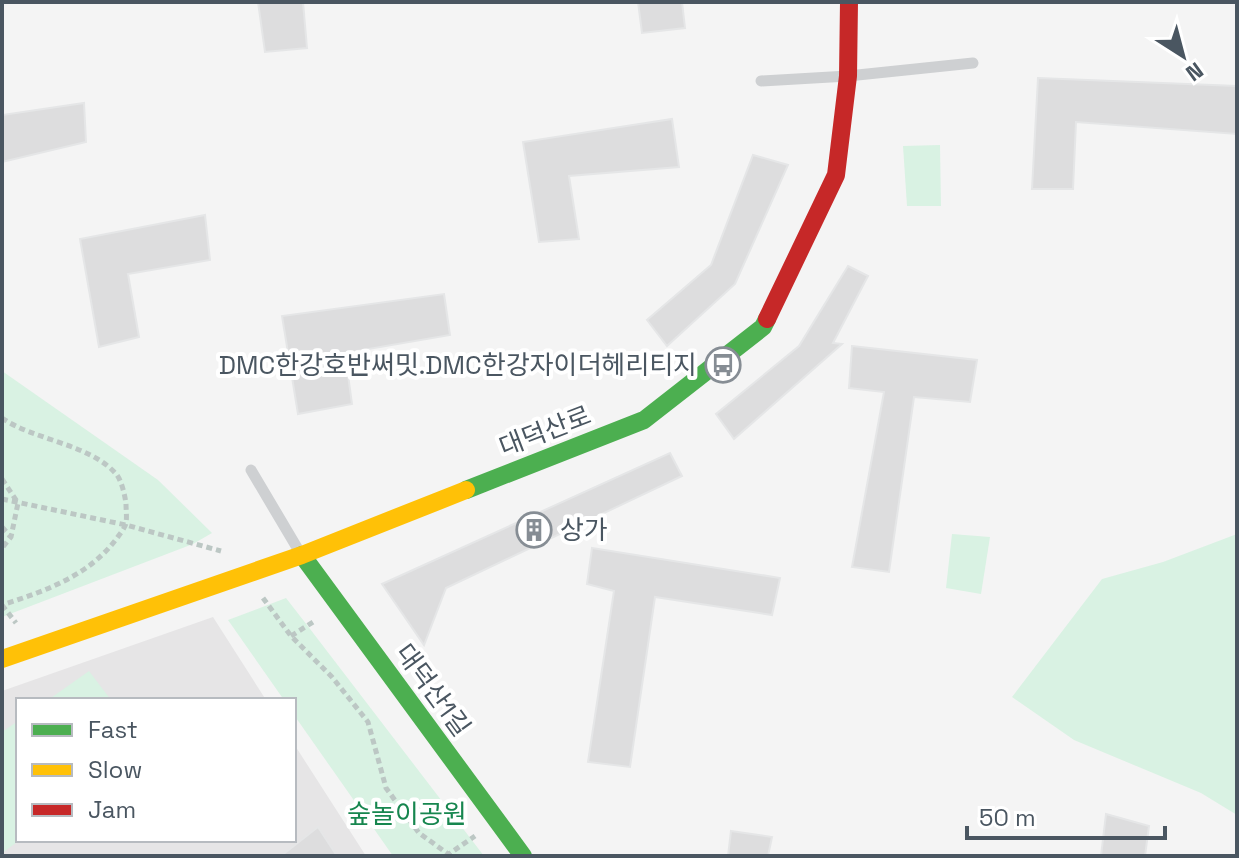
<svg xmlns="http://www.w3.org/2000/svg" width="1239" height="858" font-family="'Space Grotesk','Noto Sans KR',sans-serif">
<rect width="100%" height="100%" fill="#f4f4f4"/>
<!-- education -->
<polygon fill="#e6e5e6" points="213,617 266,700 18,700 18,840 294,840 294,744 366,856 2,856 2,691"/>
<!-- green -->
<g fill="#d9f2e3">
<polygon points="940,145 941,206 907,206 903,146"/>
<polygon points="2,371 158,480 212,533 193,544 2,617"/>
<polygon points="952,534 990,537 981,594 946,588"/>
<polygon points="1237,534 1237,815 1201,793 1074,740 1012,697 1102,579 1163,562"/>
<polygon points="286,598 307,625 484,856 393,856 294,715 294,700 284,700 228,620"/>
<polygon points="89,671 111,700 48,700"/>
<polygon points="18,721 20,840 2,853 2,732"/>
</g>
<!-- building -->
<g fill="#ddddde" stroke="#e5e6e7" stroke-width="2">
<polygon points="258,2 303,2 307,48 265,52"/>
<polygon points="638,2 682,2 685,28 642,33"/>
<polygon points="1038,78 1237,86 1237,134 1076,122 1073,189 1032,189"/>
<polygon points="84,103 86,142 2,162 2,115"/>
<polygon points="672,119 679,167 569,176 579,239 539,242 523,142"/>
<polygon points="753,155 788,165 735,284 667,346 647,320 711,265"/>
<polygon points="205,215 210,260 128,274 139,337 99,347 80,239"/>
<polygon points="848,266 868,276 833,343 842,344 734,439 716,414 799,346"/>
<polygon points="444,294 450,335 345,353 352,404 298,414 282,316"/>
<polygon points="852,346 977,360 970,402 914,397 889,572 852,567 884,392 849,388"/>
<polygon points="670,453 682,476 446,588 424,645 382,584"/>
<polygon points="592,548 780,578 772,615 655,597 630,767 588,762 614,591 587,584"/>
<polygon points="1106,814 1149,826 1145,856 1101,856"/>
<polygon points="318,827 337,856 281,856"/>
<polygon points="731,831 772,837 768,856 728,856"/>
</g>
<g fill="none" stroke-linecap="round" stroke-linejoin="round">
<!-- path -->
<g stroke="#bcc7c4" stroke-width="5" stroke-dasharray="6 4" stroke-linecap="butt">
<path d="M2,418C33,440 91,444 117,475C122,482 125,496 126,504C126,510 127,517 126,523C125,528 120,534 117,538C89,576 45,591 2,605"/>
<polyline points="2,479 18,503 11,537 2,548"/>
<polyline points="2,499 126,525 221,551"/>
<polyline points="2,527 10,536"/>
<polyline points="263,598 291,636 332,677 368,722 386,788 419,833 451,856"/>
<polyline points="2,605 16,623"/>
<polyline points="291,636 313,622"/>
<polyline points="446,856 475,836"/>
</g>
<!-- lane -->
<g stroke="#ced0d2" stroke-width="11">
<polyline points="761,81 848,76 973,63"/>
<polyline points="251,470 299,551"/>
</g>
<!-- fast -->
<g stroke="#4caf50" stroke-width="18">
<polyline points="466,490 644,420 763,327 767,319"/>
<polyline points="302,555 523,856"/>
</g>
<!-- slow -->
<polyline stroke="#ffc107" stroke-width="18" points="2,659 302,555 466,490"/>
<!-- jam -->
<polyline stroke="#c62828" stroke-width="18" points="767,319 836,175 848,76 849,2"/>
</g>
<!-- icons -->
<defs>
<symbol id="bus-ring" viewBox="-11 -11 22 22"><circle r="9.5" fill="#fff" stroke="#868d94" stroke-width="1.5"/><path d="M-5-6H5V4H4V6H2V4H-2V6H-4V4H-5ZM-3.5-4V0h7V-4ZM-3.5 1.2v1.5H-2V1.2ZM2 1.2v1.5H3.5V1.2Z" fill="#868d94"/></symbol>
<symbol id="building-ring" viewBox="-11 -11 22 22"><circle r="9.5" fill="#fff" stroke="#868d94" stroke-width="1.5"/><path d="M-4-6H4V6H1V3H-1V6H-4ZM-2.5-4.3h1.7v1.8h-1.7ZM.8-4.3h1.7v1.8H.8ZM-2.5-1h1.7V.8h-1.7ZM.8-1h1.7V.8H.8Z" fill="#868d94"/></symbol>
</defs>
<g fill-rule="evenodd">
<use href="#bus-ring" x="703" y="345" width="40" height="40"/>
<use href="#building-ring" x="514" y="510" width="40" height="40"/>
</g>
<g text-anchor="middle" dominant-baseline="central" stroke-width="8" stroke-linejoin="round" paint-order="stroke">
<!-- poi labels -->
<g font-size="26" fill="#4a5661" stroke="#fff" text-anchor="end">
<text x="697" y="365">DMC한강호반써밋.DMC한강자이더헤리티지</text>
<text x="560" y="530" text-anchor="start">상가</text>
</g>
<!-- street labels -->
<g font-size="26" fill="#4a5661" stroke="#fff">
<text transform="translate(545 431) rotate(-21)">대덕산로</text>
<text transform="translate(433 690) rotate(54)">대덕산1길</text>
</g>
<!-- park labels -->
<g font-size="26" fill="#17864f" stroke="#fff">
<text x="407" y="814">숲놀이공원</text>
</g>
</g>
<!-- border -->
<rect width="1239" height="858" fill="none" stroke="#4a5661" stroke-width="8"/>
<!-- legend -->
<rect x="16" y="698" width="280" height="144" fill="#ffffff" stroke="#b7bbc0" stroke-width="2"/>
<rect x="32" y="724" width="40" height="12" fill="#4caf50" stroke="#b7bbc0" stroke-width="2"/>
<text x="88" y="738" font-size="24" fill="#4a5661">Fast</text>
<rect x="32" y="764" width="40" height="12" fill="#ffc107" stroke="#b7bbc0" stroke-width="2"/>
<text x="88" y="778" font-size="24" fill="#4a5661">Slow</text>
<rect x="32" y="804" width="40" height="12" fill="#c62828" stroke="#b7bbc0" stroke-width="2"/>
<text x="88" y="818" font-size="24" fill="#4a5661">Jam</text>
<!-- north arrow -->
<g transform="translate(1183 56) rotate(144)" stroke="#ffffff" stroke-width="6" paint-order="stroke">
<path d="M0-6L14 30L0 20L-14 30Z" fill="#4a5661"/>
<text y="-12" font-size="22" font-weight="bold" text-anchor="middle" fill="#4a5661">N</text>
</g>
<!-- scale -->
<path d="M967 826v12h198v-12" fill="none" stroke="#4a5661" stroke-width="4"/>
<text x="979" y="826" font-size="24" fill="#4a5661" stroke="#ffffff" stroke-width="6" paint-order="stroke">50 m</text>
</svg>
